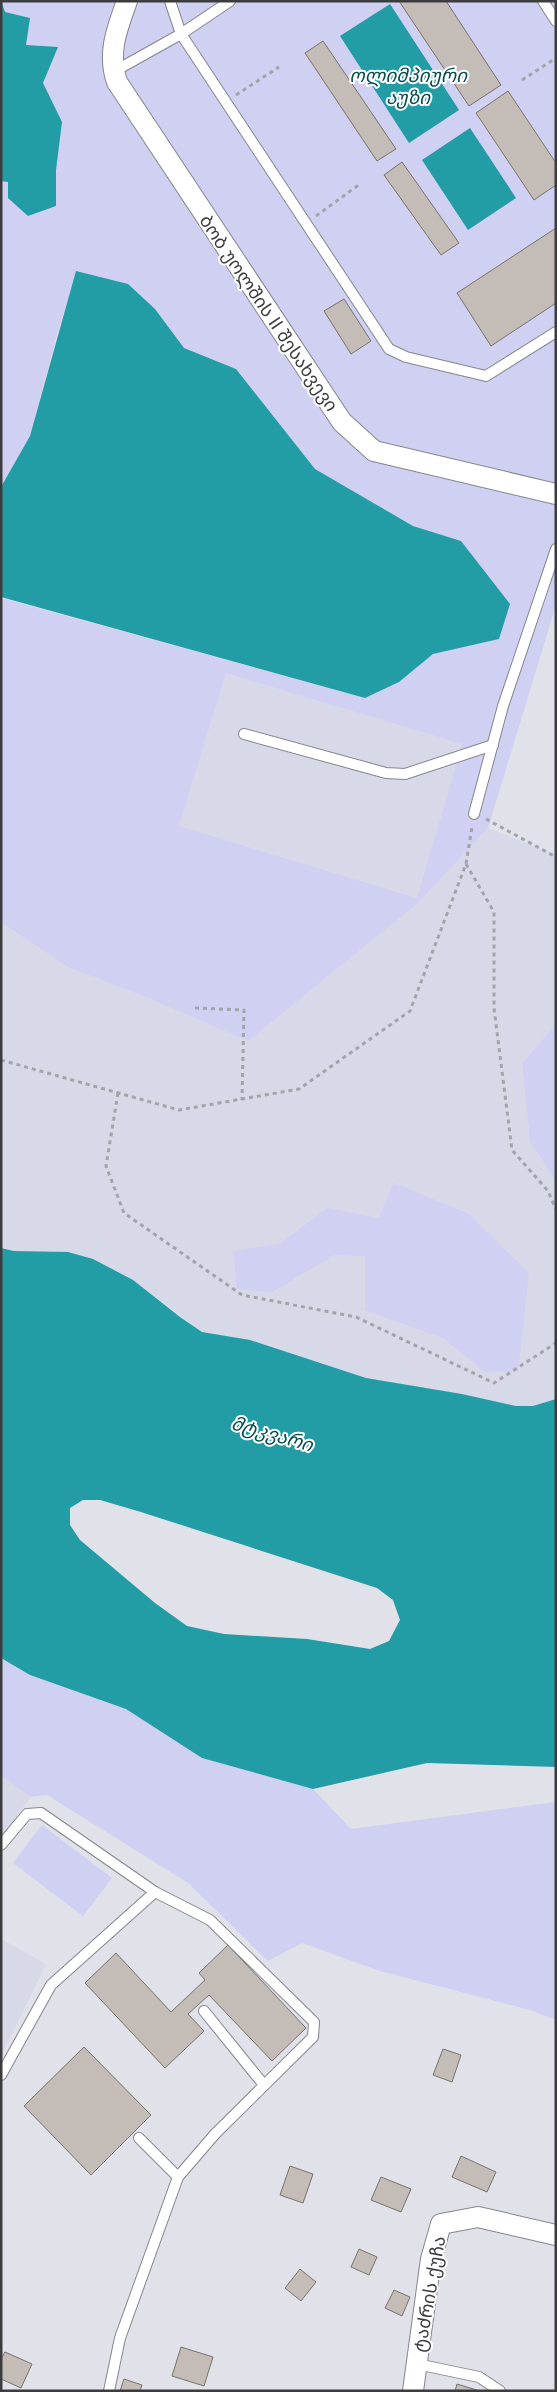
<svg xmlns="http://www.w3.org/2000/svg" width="557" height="2392" font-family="Inter,'Noto Sans Georgian',sans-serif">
<rect width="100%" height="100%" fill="#e0e1e9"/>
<!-- built -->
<g fill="#d7d8e8">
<polygon points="226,673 462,744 417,898 179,826"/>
<polygon points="488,828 556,855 556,1024 522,1063 530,1141 556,1181 556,1399 533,1406 516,1406 462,1394 366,1378 250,1340 202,1332 133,1280 38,1251 14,1251 1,1248 1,922 68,967 146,997 248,1041 418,903"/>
<polygon points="1,1776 31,1797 1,1835"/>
<polygon points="1,1939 46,1964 1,2056"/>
</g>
<!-- green -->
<g fill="#cfd0f2" fill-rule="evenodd">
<path d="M1,1H556V605L488,828L418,903L248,1041L146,997L68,967L1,922V598L365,698L399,682L433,654L499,639L461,541L413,526L315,469L236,369L184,348L155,309L77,272L58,331L30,436L1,487ZM226,673L462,744L417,898L179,826Z"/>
<polygon points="556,1024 556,1181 530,1141 522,1063"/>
<polygon points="393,1183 467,1213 529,1273 518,1371 485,1372 443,1338 365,1310 365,1256 334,1255 272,1292 237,1289 233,1251 279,1244 328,1208 379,1218"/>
<polygon points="1,1658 30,1675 126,1709 202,1758 313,1789 351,1829 556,1802 556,2020 530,2010 380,1971 302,1943 268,1961 188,1883 47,1795 31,1797 1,1776"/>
<polygon points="42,1825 112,1878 83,1916 13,1863"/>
</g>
<!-- water -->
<g fill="#229ca5" fill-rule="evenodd">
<polygon points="1,1 5,12 30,18 26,45 58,47 43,83 62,122 56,170 56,206 28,216 8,198 8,182 1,181"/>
<polygon points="390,4 459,110 409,143 340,36"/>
<polygon points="470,128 516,198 468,230 422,160"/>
<polygon points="76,271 128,284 155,309 184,348 236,369 315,469 413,526 461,541 510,604 499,639 433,654 399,682 365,698 1,597 1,487 30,436"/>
<path d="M1,1248L14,1251L68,1252L93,1259L133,1280L180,1317L202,1332L250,1340L366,1378L462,1394L516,1406H533L556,1399V1767L427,1763L313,1789L202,1758L126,1709L30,1675L1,1658ZM83,1500H100L141,1512L377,1588L393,1600L400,1620L389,1641L370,1649L307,1639L224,1634L187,1626L155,1603L80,1540L70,1525V1508Z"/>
</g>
<!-- building -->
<g fill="#c4bdb7" stroke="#78726c">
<polygon points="399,1 446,1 501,85 469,106"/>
<polygon points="323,41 396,149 377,161 305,53"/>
<polygon points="508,91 556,163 556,185 534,200 476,113"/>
<polygon points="402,162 459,243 441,255 384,175"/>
<polygon points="556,228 556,303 491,346 457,293"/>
<polygon points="344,299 371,341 351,354 324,311"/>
<polygon points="228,1945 306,2028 272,2061 209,1995 188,2014 204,2031 165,2068 85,1983 116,1953 171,2012 205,1980 199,1973"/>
<polygon points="84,2047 151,2115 91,2175 24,2106"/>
<polygon points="443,2049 461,2055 452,2082 433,2075"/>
<polygon points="461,2156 496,2172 487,2192 452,2177"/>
<polygon points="290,2166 313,2174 303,2203 280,2195"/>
<polygon points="381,2177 411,2189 401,2212 371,2200"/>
<polygon points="359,2249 377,2257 369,2275 351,2267"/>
<polygon points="300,2269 316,2282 301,2301 285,2288"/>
<polygon points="394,2290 410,2297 402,2316 385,2308"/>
<polygon points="181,2347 213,2357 204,2386 172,2376"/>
<polygon points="5,2352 32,2364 21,2388 1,2379 1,2359"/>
<polygon points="124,2379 142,2385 140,2391 120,2391"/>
<polygon points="457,2384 480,2391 455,2391"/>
</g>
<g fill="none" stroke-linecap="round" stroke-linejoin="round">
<defs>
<g id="service">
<polyline points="170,1 181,34 389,349 406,357 486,376 556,332"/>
<polyline points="543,1 556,21"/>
<polyline points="113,72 181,34 230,1"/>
<polyline points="244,734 386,773 405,774 493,745"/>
<polyline points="474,814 503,706 556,549"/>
<polyline points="1,1845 27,1814 41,1813 155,1892 210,1920 314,2022 313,2037 215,2134 178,2177 120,2338 109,2391"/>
<polyline points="204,2011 264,2085"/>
<polyline points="1,2075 51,1985 155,1892"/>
<polyline points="139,2138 178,2177"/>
<polyline points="417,2364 479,2377 500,2391"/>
</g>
<g id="minor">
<path d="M127,1C117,29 107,53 117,82L342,422L374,451L556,494"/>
<polyline points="413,2391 431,2259 441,2224 478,2217 556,2235"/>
</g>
</defs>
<!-- service casing -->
<use href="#service" stroke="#85868d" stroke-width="12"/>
<!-- minor casing -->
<use href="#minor" stroke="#85868d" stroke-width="22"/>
<!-- path -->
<g stroke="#a3a4aa" stroke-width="3" stroke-dasharray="4 4" stroke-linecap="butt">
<polyline points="522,80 556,58"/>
<polyline points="236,95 279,67"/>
<polyline points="316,216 360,184"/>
<polyline points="486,819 556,857"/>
<polyline points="466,864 494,912 494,1008 512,1150 548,1191 556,1210"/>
<polyline points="195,1008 244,1010 242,1100"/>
<polyline points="1,1060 179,1110 299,1089 410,1011 466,864 472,827"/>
<polyline points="118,1093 106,1166 124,1213 242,1295 356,1317 494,1383 556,1343"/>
</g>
<!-- service -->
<use href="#service" stroke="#fff" stroke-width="10"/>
<!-- minor -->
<use href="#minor" stroke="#fff" stroke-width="20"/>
</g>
<g text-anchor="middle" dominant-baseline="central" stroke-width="4" stroke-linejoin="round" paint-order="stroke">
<!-- street labels -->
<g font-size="18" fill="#3c3c3f" stroke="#fff">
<text transform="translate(269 313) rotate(56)">ბობ უოლშის II შესახვევი</text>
<text transform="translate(429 2294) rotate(-80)">ტაძრის ქუჩა</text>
</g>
<!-- water labels -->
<g font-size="19" font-style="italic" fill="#094e53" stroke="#fff">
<text x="408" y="75">ოლიმპიური<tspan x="408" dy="22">აუზი</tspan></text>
<text transform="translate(272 1434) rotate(16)">მტკვარი</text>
</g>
</g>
<!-- border -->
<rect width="557" height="2392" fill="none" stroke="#3c3c3f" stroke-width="5"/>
</svg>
